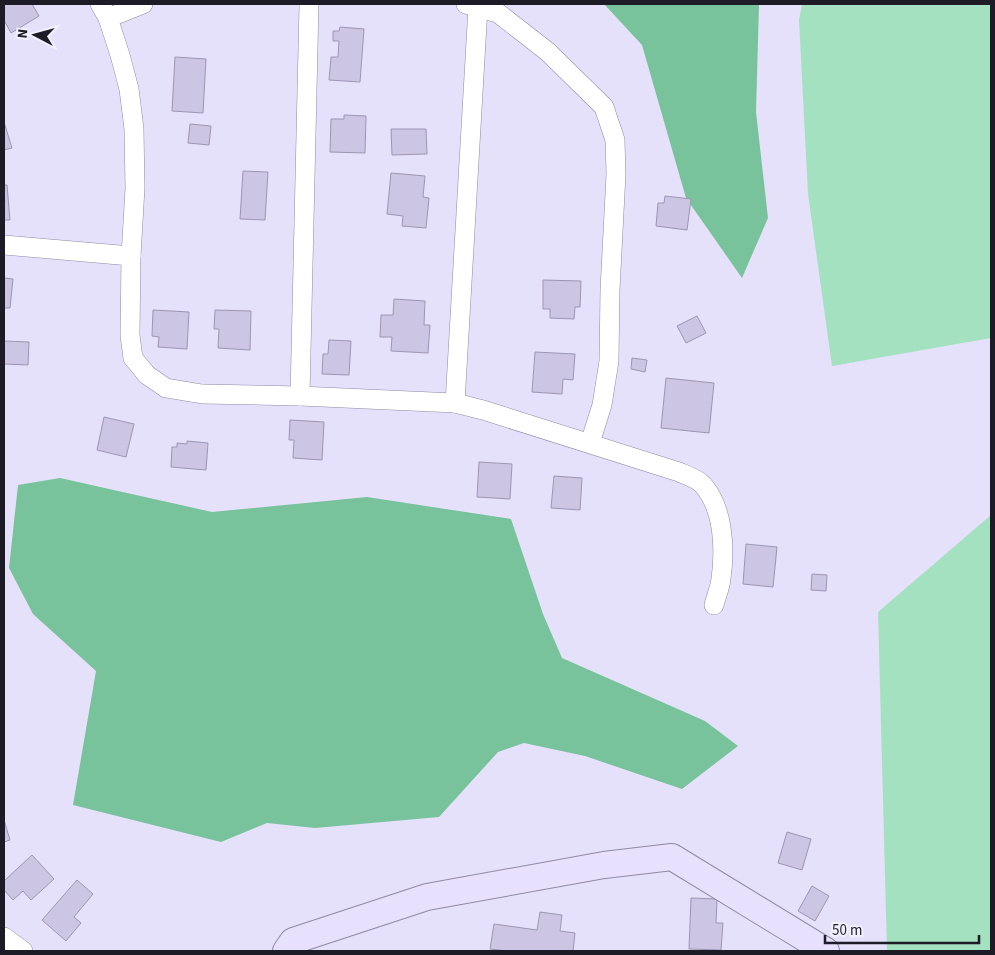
<svg xmlns="http://www.w3.org/2000/svg" width="995" height="955" font-family="'Source Sans 3',sans-serif">
<rect width="100%" height="100%" fill="#e6e1fa"/>
<!-- green -->
<g fill="#a4e1c0">
<polygon points="802,4 991,4 991,338 832,366 808,194 799,20"/>
<polygon points="991,515 991,951 887,951 878,612"/>
</g>
<!-- forest -->
<g fill="#78c29c">
<polygon points="604,4 759,4 756,112 768,218 742,278 686,198 642,45"/>
<polygon points="60,478 212,512 367,497 511,519 543,614 562,658 705,721 738,746 682,789 585,756 524,743 498,752 439,817 315,828 267,823 221,842 73,805 96,671 33,614 9,568 18,485"/>
</g>
<!-- building -->
<g fill="#ccc6e4" stroke="#9c96b4">
<polygon points="4,4 32,4 39,16 11,33 4,20"/>
<polygon points="340,27 364,29 360,82 329,80 331,57 338,57 339,41 333,41 333,31 339,31"/>
<polygon points="175,57 206,59 203,113 172,111"/>
<polygon points="344,115 366,116 365,153 330,152 331,119 344,119"/>
<polygon points="4,122 12,148 4,150"/>
<polygon points="190,124 211,126 209,145 188,143"/>
<polygon points="391,129 426,129 427,154 392,155"/>
<polygon points="243,171 268,172 265,220 240,219"/>
<polygon points="391,173 425,176 423,197 429,198 426,228 402,226 403,216 387,214"/>
<polygon points="4,185 7,185 10,220 4,220"/>
<polygon points="665,196 691,199 687,230 656,226 658,203 664,203"/>
<polygon points="4,278 13,279 10,308 4,308"/>
<polygon points="543,280 581,281 580,307 575,307 574,319 550,318 550,309 543,309"/>
<polygon points="394,299 425,301 424,325 430,325 428,353 391,351 392,337 380,337 381,315 393,315"/>
<polygon points="153,310 189,312 187,349 158,347 159,337 152,336"/>
<polygon points="215,310 251,311 250,350 218,348 219,329 214,329"/>
<polygon points="697,316 706,333 686,343 677,326"/>
<polygon points="329,340 351,341 349,375 322,374 323,354 328,354"/>
<polygon points="4,341 29,342 28,365 4,364"/>
<polygon points="535,352 575,354 573,380 563,379 562,394 532,392"/>
<polygon points="632,358 647,360 645,372 631,369"/>
<polygon points="666,378 714,383 709,433 661,428"/>
<polygon points="104,417 134,424 126,457 97,450"/>
<polygon points="290,420 324,422 322,460 293,458 294,440 289,440"/>
<polygon points="187,441 208,443 206,470 171,467 172,447 177,447 177,443 187,444"/>
<polygon points="479,462 512,464 510,499 477,497"/>
<polygon points="554,476 582,478 580,510 551,508"/>
<polygon points="746,544 777,547 773,587 743,584"/>
<polygon points="812,574 827,575 826,591 811,590"/>
<polygon points="4,820 10,840 4,842"/>
<polygon points="787,832 811,839 802,870 778,863"/>
<polygon points="32,855 54,879 31,900 23,891 13,900 4,890 4,881"/>
<polygon points="77,880 93,894 74,917 81,923 66,941 42,920"/>
<polygon points="812,886 829,896 815,921 798,911"/>
<polygon points="691,898 717,899 716,923 723,923 721,950 689,949"/>
<polygon points="540,912 562,915 560,931 575,933 573,951 507,951 490,949 494,924 537,930"/>
</g>
<g fill="none" stroke-linecap="round" stroke-linejoin="round">
<defs>
<g id="street">
<path d="M100,4L108,18L120,55L129,89L134,129L135,188L131,256L130,335L133,358L147,375L166,388L202,394L300,396L455,403L483,410L679,472C686,475 698,479 703,485C724,509 725,549 721,579C720,588 716,597 714,605"/>
<polyline points="466,4 498,13 548,52 604,107 615,140 616,174 610,290 609,361 602,405 590,443"/>
<polyline points="108,18 143,4"/>
<polyline points="4,245 131,256"/>
<polyline points="300,396 309,4"/>
<polyline points="455,403 478,7"/>
<polyline points="4,937 23,951"/>
</g>
<polyline id="secondary" points="286,951 293,941 427,897 604,865 672,857 826,951"/>
</defs>
<!-- street casing -->
<use href="#street" stroke="#8f89a6" stroke-width="20"/>
<!-- secondary casing -->
<use href="#secondary" stroke="#8f89a6" stroke-width="28"/>
<!-- street -->
<use href="#street" stroke="#fff" stroke-width="19"/>
<!-- secondary -->
<use href="#secondary" stroke="#e8e1fe" stroke-width="26"/>
</g>
<!-- border -->
<rect width="995" height="955" fill="none" stroke="#1d1b26" stroke-width="10"/>
<!-- north arrow -->
<g transform="translate(35 35) rotate(276)" stroke="#f2f0fd" stroke-width="4" paint-order="stroke">
<path d="M0-4L9 19L0 12L-9 19Z" fill="#1d1b26"/>
<text y="-8" font-size="14" font-weight="bold" text-anchor="middle" fill="#1d1b26">N</text>
</g>
<!-- scale -->
<path d="M825 935v8h154v-8" fill="none" stroke="#1d1b26" stroke-width="2.5"/>
<text x="832" y="935" font-size="15" fill="#1d1b26" stroke="#f2f0fd" stroke-width="4" paint-order="stroke">50 m</text>
</svg>
